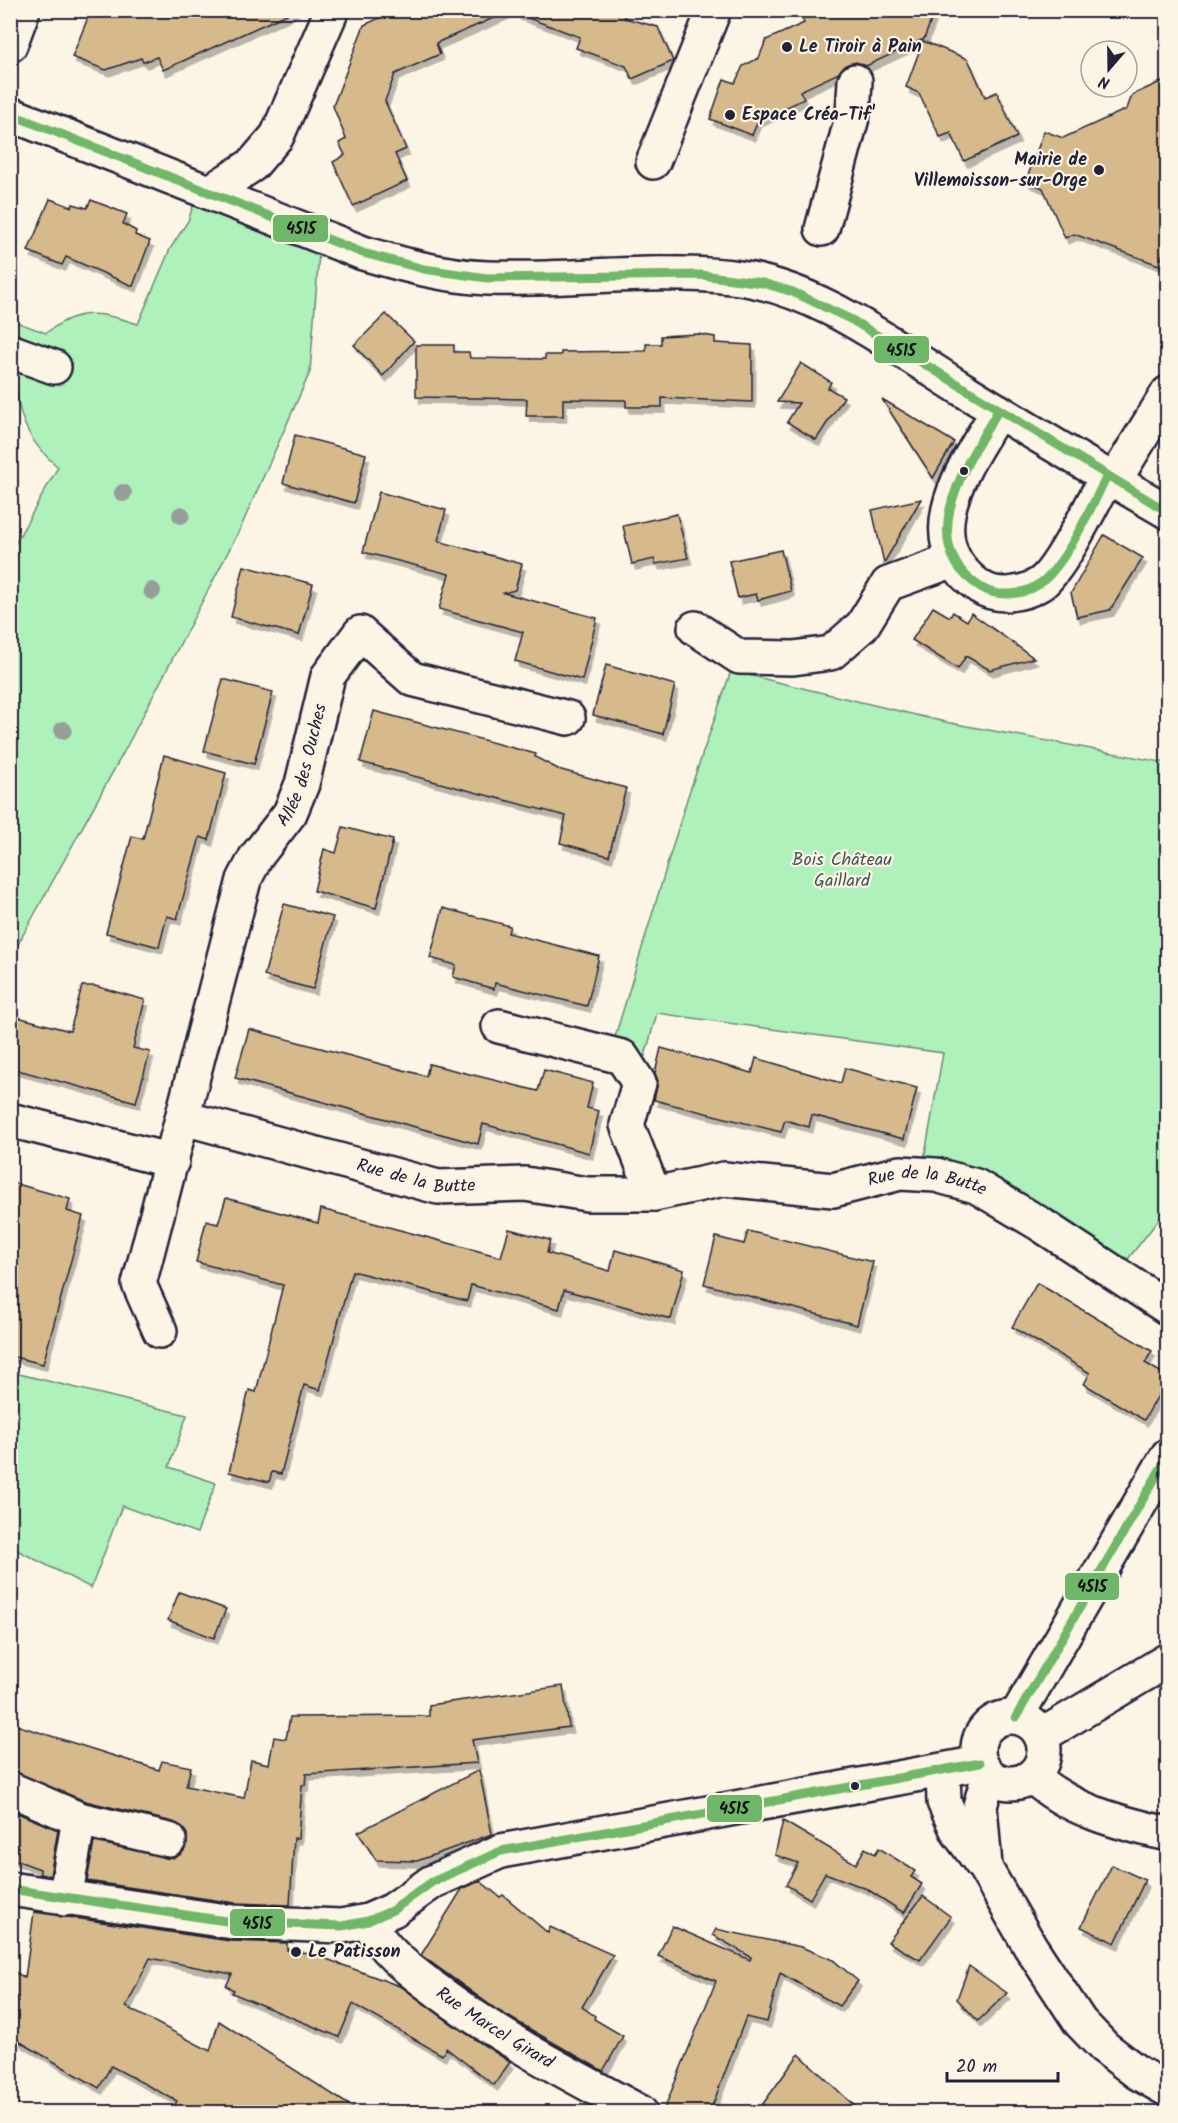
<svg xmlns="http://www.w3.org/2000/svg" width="1178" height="2123" font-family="Kalam,sans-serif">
<defs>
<filter id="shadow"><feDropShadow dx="3.5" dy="6" stdDeviation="0" flood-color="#0004"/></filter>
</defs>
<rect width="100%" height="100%" fill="#fcf5e5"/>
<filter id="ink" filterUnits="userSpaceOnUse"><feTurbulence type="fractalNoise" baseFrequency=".0167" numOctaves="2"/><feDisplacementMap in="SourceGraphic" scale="12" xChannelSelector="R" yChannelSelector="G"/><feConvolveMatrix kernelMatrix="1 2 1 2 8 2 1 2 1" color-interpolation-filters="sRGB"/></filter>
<g filter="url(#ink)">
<!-- green -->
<g fill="#aff1ba" stroke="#688a7a" stroke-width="1.5">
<path d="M199,188L319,253L310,372L240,529L126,748L11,957V551L58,467C33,446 19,423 17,390L11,387V320L46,333C79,307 100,312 138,324L170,249L188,221Z"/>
<polygon points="731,671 945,722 1167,763 1167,1209 1128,1259 923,1165 943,1053 657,1013 645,1056 612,1047 687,799"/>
<polygon points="11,1372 187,1415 169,1467 216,1483 197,1533 122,1506 91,1588 11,1547"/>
</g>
<!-- building -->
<g fill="#d7ba8b" stroke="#22223b" stroke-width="1.5" filter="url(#shadow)">
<polygon points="91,10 296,10 163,70 157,57 143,62 141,58 106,70 72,57"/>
<polygon points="397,10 512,10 436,43 440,54 395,74 385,101 406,149 395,154 407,181 353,206 333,162 345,155 339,143 346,139 333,106 364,25"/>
<polygon points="517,10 626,10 624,18 658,27 673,61 632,79 626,66 576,48 580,37 517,14"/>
<polygon points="799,10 935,10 924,39 866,66 856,62 846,65 839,73 800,91 804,99 758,121 752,135 710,119 724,79 735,83 743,66 759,58 766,40 804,23"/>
<polygon points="923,41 968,59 985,97 997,92 1017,137 964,161 951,133 940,137 919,93 906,87"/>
<polygon points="1167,79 1167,241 1159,265 1074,234 1065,238 1043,188 1026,181 1044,131 1063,138 1127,109 1132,95"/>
<polygon points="50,199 72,207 73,204 87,208 91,200 127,214 123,224 136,231 135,235 150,241 133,286 66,257 62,265 28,251"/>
<polygon points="386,314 414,341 383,376 354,345"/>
<polygon points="698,334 715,337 715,343 752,345 752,402 662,398 662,407 626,407 626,400 563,399 563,416 526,416 527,399 416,397 416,345 454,345 454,352 469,352 470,358 545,359 545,355 561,355 561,352 646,351 646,344 661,344 661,336"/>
<polygon points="801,363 831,382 828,388 844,397 816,440 787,422 799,403 777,402"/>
<polygon points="882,399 954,442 933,478"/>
<polygon points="295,435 366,454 354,503 283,483"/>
<polygon points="379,492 446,510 438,541 522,564 515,590 504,593 597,618 582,680 515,661 523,632 439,609 449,574 363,552"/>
<polygon points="921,499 884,563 872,510"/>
<polygon points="677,514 688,558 656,564 654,559 632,564 623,526"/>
<polygon points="1104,535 1143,558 1110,610 1077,617 1071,593"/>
<polygon points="781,550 791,591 758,600 756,594 738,598 729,561"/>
<polygon points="244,566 313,584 299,635 231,617"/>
<polygon points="933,607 950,617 953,612 967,621 971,613 1034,658 990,670 966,656 958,669 912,640"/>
<polygon points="606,665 675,685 663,734 593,715"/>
<polygon points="223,679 273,692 254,764 204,751"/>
<polygon points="374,711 536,754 535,757 558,769 626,788 609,856 560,843 566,816 360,762"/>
<polygon points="164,755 226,773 209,840 200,837 177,919 167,916 159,947 106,933 132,836 143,839"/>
<polygon points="343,827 393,840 376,908 314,891 324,849 336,853"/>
<polygon points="284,904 333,917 313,989 264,976"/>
<polygon points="443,908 510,926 508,933 599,956 587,1006 495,983 494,989 453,977 456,965 430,958"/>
<polygon points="82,986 95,986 145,1000 133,1048 150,1052 136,1102 10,1068 10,1015 70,1031"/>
<polygon points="249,1029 426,1076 429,1064 538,1091 544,1070 593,1083 587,1108 599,1111 589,1153 483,1124 478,1144 235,1078"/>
<polygon points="661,1048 752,1073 756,1058 841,1083 845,1068 917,1088 904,1139 812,1115 809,1127 785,1120 781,1132 654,1100 658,1081 655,1073"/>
<polygon points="10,1182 70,1199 67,1211 83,1216 43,1364 10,1356"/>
<polygon points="226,1198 318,1223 321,1209 501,1257 509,1229 550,1240 547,1253 610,1271 615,1250 684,1270 671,1319 564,1290 559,1309 471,1285 467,1301 352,1271 320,1390 304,1385 281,1474 272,1472 269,1482 229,1472 249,1390 256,1392 283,1285 196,1262 206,1221 218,1224"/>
<polygon points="748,1231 873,1262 857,1325 704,1284 716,1237 744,1244"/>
<polygon points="1037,1283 1152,1351 1145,1363 1167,1376 1167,1380 1144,1420 1084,1384 1090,1373 1012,1327"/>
<polygon points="179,1592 226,1609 214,1638 168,1620"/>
<polygon points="563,1686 569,1727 472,1740 477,1763 306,1774 305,1785 302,1785 298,1838 294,1838 290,1905 235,1903 87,1881 94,1842 174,1858 183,1852 187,1844 187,1834 181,1826 173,1822 85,1801 10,1771 10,1723 159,1770 162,1761 191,1767 186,1786 244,1798 251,1760 269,1764 274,1737 286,1739 290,1717 429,1716 429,1705"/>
<polygon points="479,1770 492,1834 417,1861 376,1860 358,1832"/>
<polygon points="10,1810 58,1830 50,1876 40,1874 40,1869 10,1858"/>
<polygon points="783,1821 856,1864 865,1848 875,1854 879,1848 915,1871 911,1877 922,1884 904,1913 867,1889 825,1873 810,1899 786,1885 798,1863 775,1855"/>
<polygon points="1112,1865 1145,1880 1115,1943 1081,1927"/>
<polygon points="480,1881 500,1897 503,1895 548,1933 550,1927 613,1955 582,2007 595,2016 594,2019 623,2036 603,2071 497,2010 421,1955 462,1889"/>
<polygon points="923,1896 951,1917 920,1960 888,1942"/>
<polygon points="34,1912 230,1941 287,1943 287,1950 313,1954 402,1987 452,2024 510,2062 494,2085 446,2048 442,2055 353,2004 339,2037 232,1993 234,1990 226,1986 232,1974 150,1958 126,2007 210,2051 219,2021 360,2112 171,2112 177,2101 111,2066 99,2088 10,2036 10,1969 25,1978"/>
<polygon points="672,1926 750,1960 751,1957 713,1935 716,1929 801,1947 833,1960 858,1981 839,2006 780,1973 767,2022 746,2017 710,2112 663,2112 716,1981 658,1956"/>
<polygon points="969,1966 1007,1993 978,2021 957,1999"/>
<polygon points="799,2054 861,2112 757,2112"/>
</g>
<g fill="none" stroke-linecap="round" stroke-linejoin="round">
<defs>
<g id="minor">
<polyline points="10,45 23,10"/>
<path d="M10,114L363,253C404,265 444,276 487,278C569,281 650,268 732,277C816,286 891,345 962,389C1030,431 1099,472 1168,512"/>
<polyline points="653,162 714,10"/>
<polyline points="210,192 252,165 277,136 332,10"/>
<polyline points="822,229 853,114 855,81"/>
<polyline points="10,351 54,367"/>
<path d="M998,411C967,464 910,538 980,587C997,598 1022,595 1040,584C1060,571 1094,500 1107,476"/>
<polyline points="1114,481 1168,393"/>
<polyline points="695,628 739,657 793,658 831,653 862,626 888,584 954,560"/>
<polyline points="499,1026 622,1057 639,1083 627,1125 654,1194"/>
<path id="s1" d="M184,1118L438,1187L525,1184L587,1194H654L724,1179L833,1190L900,1173L936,1175L976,1186L1040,1224L1168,1308"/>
<polyline points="10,1120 172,1161"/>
<path id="s2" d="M160,1331L139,1284L244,880L256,857L290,813L302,784L328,676L360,633L412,679L568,718"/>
<polyline points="1016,1717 1168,1455"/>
<circle cx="1011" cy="1750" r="33"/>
<polyline points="1041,1736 1168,1660"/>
<polyline points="943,1771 944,1802 958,1832 985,1868 1030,1946 1080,2022 1104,2047 1138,2073 1168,2090"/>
<path d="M1032,1776C1068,1810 1120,1823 1168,1834"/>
<polyline points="10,1789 79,1819 169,1840"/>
<polyline points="985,1866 980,1806 989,1775"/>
<polyline points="10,1889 233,1922 342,1926 368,1921 393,1910 432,1882 501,1851 980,1763"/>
<polyline points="65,1899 79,1819"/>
<path id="s3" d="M368,1921C384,1953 411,1971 439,1992C502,2039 571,2075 640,2112"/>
</g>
</defs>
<!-- minor casing -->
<use href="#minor" stroke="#22223b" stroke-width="38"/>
<!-- minor -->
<use href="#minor" stroke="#fcf5e5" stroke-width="33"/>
<defs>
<g id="bus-1">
<polyline points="10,114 363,253 424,269 487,278 701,275 763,283 793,292 852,320 1168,512"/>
<path d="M998,411C968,461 910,545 982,588C999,598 1024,595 1039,584C1065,567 1092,505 1107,476"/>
<polyline points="1016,1717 1168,1456"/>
<polyline points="10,1889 233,1922 342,1926 368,1921 393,1910 432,1882 501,1851 980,1763"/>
</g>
</defs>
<!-- bus-1 casing -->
<use href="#bus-1" stroke="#fcf5e5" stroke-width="14"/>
<!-- bus-1 -->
<use href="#bus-1" stroke="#6fb768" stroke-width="9"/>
</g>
<!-- trees -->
<g fill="#979e99">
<circle cx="123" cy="493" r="9"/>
<circle cx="181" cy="515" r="9"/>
<circle cx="152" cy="591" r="9"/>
<circle cx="63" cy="730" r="9"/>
</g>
</g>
<!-- markers -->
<g fill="#22223b" stroke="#fcf5e5" stroke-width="2">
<circle cx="787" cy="47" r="6"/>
<circle cx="730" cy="115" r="6"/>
<circle cx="1099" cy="170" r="6"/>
<circle cx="964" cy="471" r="5"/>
<circle cx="855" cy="1786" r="5"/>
<circle cx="296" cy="1952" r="6"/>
</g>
<g text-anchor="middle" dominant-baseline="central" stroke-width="4.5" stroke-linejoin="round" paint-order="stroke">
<!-- poi labels -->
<g font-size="18" font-weight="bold" fill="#22223b" stroke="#fcf5e5" text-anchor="start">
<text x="799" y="47">Le Tiroir à Pain</text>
<text x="742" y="115">Espace Créa-Tif'</text>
<text x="1087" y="160" text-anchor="end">Mairie de<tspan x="1087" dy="21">Villemoisson-sur-Orge</tspan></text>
<text x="308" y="1952">Le Patisson</text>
</g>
<!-- street labels -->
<g font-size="18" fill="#22223b" stroke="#fcf5e5">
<text stroke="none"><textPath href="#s2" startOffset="600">Allée des Ouches</textPath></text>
<text stroke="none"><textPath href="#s1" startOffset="240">Rue de la Butte</textPath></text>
<text stroke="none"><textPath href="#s1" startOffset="758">Rue de la Butte</textPath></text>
<text stroke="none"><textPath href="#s3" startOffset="168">Rue Marcel Girard</textPath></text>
</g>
<!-- park labels -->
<g font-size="18" fill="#45565b" stroke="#fcf5e5">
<text x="842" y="860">Bois Château<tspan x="842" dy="21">Gaillard</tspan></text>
</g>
</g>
<g stroke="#fcf5e5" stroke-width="2">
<rect x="272" y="214" width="57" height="29" rx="6" fill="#6fb768"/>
<rect x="873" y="335" width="57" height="29" rx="6" fill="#6fb768"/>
<rect x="1064" y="1572" width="56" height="29" rx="6" fill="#6fb768"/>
<rect x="706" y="1794" width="57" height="29" rx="6" fill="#6fb768"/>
<rect x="229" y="1908" width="57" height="29" rx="6" fill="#6fb768"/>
</g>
<g font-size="16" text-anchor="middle" font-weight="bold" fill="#111">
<text x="301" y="234">4515</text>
<text x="901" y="356">4515</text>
<text x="1092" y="1592">4515</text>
<text x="734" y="1814">4515</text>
<text x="257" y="1929">4515</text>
</g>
<!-- margin -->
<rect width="1178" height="2123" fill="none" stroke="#fcf5e5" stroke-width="36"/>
<rect x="18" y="18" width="1142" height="2087" fill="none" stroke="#22223b" stroke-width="2" filter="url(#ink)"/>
<!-- north arrow -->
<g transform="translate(1109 69) rotate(200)"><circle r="28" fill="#fcf5e5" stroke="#a5a1a1" stroke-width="1.5"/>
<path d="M0-4.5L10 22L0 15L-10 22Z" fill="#22223b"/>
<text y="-9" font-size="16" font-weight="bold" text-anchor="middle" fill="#22223b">N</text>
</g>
<!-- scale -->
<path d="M947 2072v9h111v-9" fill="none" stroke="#22223b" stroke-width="3"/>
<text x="956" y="2072" font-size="18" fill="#22223b" stroke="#fcf5e5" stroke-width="4.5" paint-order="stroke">20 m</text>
</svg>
